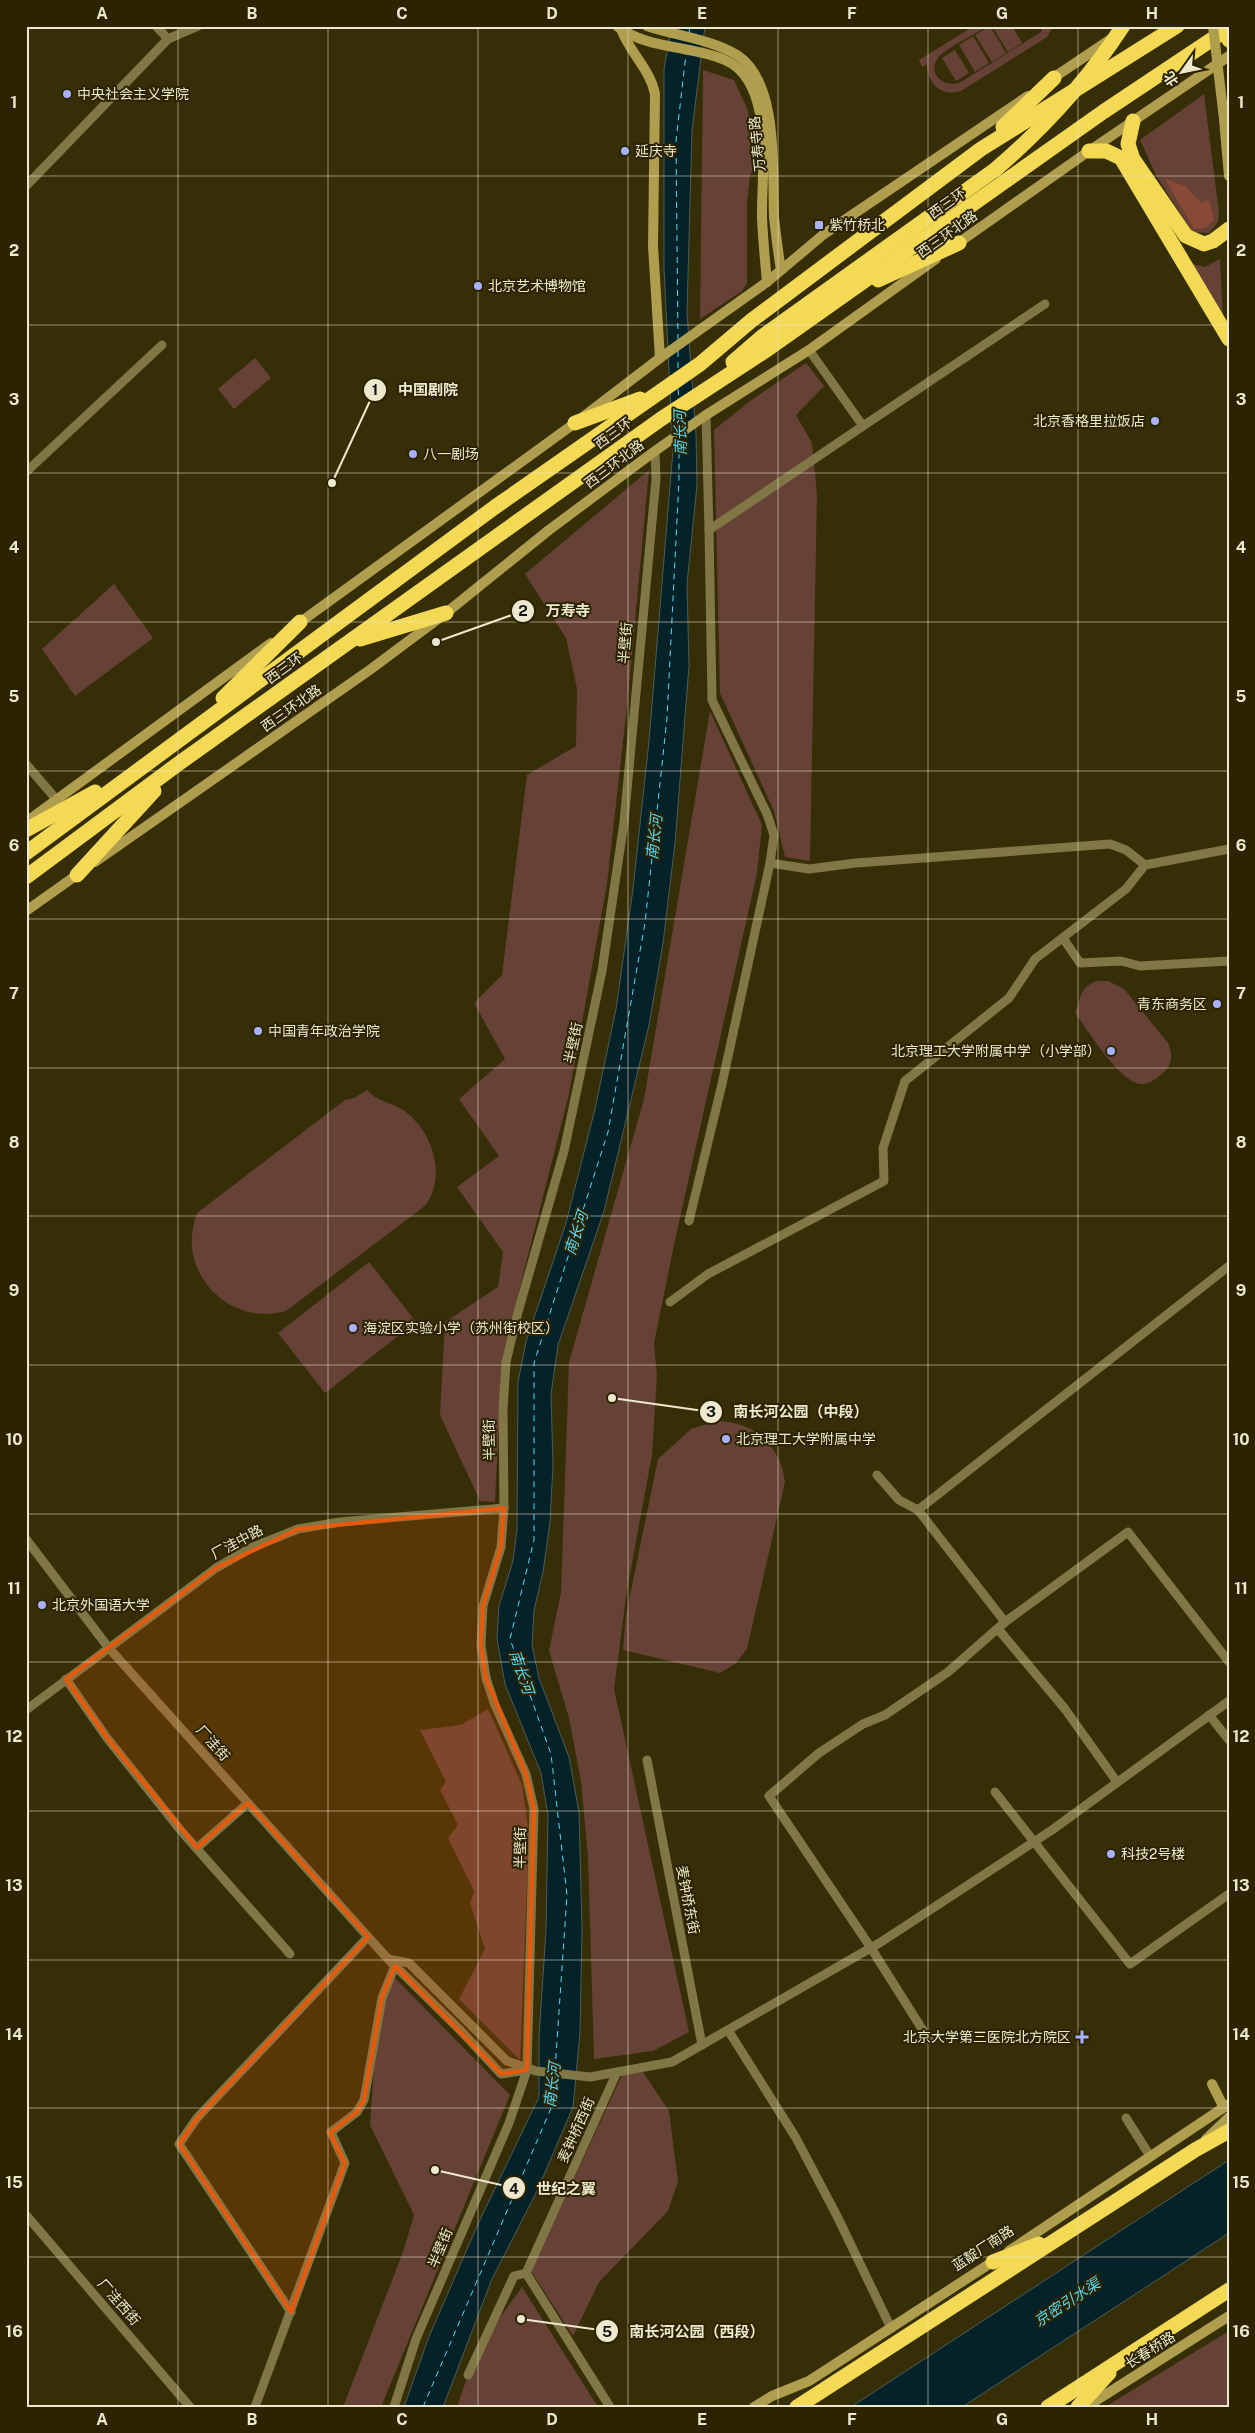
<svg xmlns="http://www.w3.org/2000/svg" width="1255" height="2433" font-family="'Public Sans','Noto Sans SC',sans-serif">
<rect width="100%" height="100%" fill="#362e06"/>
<!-- green -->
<g fill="#664136">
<path d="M974,26H988C977,33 944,49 938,58C926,74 945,89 961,82L1041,32L1044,26H1053L1047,37L961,91C941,98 927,82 927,64L922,67L919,60Z"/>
<polygon points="990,26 1006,53 992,62 975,35"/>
<polygon points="992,26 1012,26 1022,43 1008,52"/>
<polygon points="973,36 989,63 975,72 959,45"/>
<polygon points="955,50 969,73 956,81 942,58"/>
<polygon points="703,70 734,80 746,106 760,153 750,176 747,202 747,283 742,291 700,319"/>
<polygon points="1204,94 1219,213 1218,222 1209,233 1192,232 1157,177 1140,140"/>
<polygon points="1220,259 1223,322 1193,264 1205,267"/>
<polygon points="255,358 271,378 234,409 218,389"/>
<polygon points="806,363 824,386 796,415 812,443 817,494 810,861 785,857 774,811 720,693 714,430 750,401"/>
<polygon points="649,470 628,697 607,884 569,1094 502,1358 495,1502 480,1501 440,1415 445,1322 498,1287 503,1252 457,1187 499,1156 459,1099 505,1059 474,1003 502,975 527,775 576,746 577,689 566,638 525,574"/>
<polygon points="114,584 153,638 75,696 42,649"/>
<polygon points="710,711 762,825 757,873 675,1240 654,1343 657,1376 652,1455 627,1590 614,1689 689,2032 653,2051 594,2059 588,1857 581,1781 569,1718 549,1651 561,1592 569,1362 644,1099"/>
<path d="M1096,981H1108L1124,989L1168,1043C1172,1053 1173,1063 1165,1071C1159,1077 1150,1084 1142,1084C1121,1085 1087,1029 1075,1013C1082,998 1077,990 1096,981Z"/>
<path d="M367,1090C376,1101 390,1102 403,1110C432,1130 447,1174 426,1205L286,1311C243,1324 197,1293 192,1248C191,1236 193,1225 197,1213L345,1100L354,1098Z"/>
<polygon points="369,1262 416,1322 325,1393 278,1333"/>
<path d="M718,1421C755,1422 780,1445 785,1482L747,1649L735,1664L720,1673L623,1650L626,1615L658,1459L691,1429Z"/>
<polygon points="488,1709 522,1785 529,1834 520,2060 459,1999 485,1949 470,1903 474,1891 448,1838 458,1825 440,1790 446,1782 420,1730 461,1725"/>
<polygon points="394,1977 510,2095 381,2407 343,2407 403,2252 414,2215 370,2125 379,1994"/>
<polygon points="643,2072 669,2111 678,2181 668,2211 599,2282 573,2336 531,2271 622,2075"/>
<polygon points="522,2287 598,2407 457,2407 476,2351"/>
<polygon points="1229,2331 1229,2407 1105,2407"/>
</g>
<!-- forest -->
<polygon fill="#884935" points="1165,179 1185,186 1201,203 1209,199 1214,220 1205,228 1194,229"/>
<!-- water -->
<g fill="#052229" stroke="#4b5d5a">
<polygon points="672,26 705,26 692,130 687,313 696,434 697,485 687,584 689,666 675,843 663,943 649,1025 604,1211 558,1345 551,1394 553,1465 550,1522 543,1572 534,1610 532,1645 539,1678 569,1757 579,1812 582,1930 580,2033 573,2107 537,2191 492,2279 443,2407 404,2407 428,2339 478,2224 539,2097 539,2037 546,1930 548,1815 541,1773 505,1684 497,1639 499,1606 513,1561 517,1530 518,1382 526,1342 566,1223 595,1109 616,1009 633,889 649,741 673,450 664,269 664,69"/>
<polygon points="1229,2160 1229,2233 962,2407 851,2407"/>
</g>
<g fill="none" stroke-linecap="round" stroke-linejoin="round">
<!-- ferry -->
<g stroke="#56d8f9" stroke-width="1" stroke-dasharray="6 5" stroke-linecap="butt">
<polyline points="689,33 690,26"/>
<polyline points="678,340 676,141 686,54"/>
<polyline points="678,351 678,370"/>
<polyline points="678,389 679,400"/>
<polyline points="679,416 679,430"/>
<polyline points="555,2070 567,1895 551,1754 510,1639 534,1540 534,1363 608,1132 645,923 667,718 679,480 679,439"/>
<polyline points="423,2407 552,2106 554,2076"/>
</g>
<!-- street -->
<g stroke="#807646" stroke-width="9">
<polyline points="156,26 168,39"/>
<polyline points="26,186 168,39 198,26"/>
<polyline points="706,415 709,530 863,426 809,350"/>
<polyline points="863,426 1045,304"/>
<polyline points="26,472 162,345"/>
<polyline points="26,764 56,799"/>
<polyline points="770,863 809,869 856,863 1110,844 1126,850 1145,865 1229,849"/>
<polyline points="1063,938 1080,963 1121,961 1140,966 1229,961"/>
<polyline points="689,1221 722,1084 770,863 774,835 767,814 712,700 709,530"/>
<polyline points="1229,1266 918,1510 1005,1622 1128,1532 1229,1662"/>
<polyline points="670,1302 708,1274 884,1181 883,1148 905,1081 1009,998 1035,959 1126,889 1145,865"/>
<polyline points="877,1475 899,1500 918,1510"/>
<polyline points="26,1539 108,1647 388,1959 461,2031 501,2074 527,2070"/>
<polyline points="998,1629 1065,1709 1117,1782"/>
<polyline points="66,1679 107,1738 182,1832 290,1954"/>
<polyline points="26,1710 216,1568 253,1547 298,1529 340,1522 504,1508"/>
<polyline points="1209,1715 1229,1740"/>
<polyline points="647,1760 702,2045"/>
<polyline points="995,1792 1130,1964 1229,1894"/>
<polyline points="197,1848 248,1803"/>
<polyline points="388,1959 409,1963 507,2061 536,2071 590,2077 672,2062 881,1942 1052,1830 1229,1701"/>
<polyline points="728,2030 796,2138 837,2216 891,2328"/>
<polyline points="929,2040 871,1948 769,1796 819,1753 863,1724 885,1715 948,1672 1005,1622"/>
<polyline points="1126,2118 1150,2156"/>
<polyline points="26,2215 190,2407"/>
<polyline points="291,2312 179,2144 197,2118 368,1937"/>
<polyline points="468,2375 514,2276 526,2273"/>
<polyline points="255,2407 345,2163 331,2132 357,2112 364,2100 382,1998 395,1966"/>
<polyline points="394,2407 416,2339 509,2123 527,2070 534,1809 526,1774 495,1705 486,1678 481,1645 483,1606 501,1547 504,1508 503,1409 506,1362 518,1312 564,1151 602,971 624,822 656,479 655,451"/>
<polyline points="610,2407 526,2273 617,2072"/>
</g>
<!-- secondary -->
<g stroke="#af9e4e" stroke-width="10">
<path d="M617,26C647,50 692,45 725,60C776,82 761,175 762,218C763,239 765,261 767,282"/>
<path d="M647,26C676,36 711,39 737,55C780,82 772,175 774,217C776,235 778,253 781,270"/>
<path d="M621,29C630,53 650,69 655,94L653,246L660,358"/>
<polyline points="1050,80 1111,39"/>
<polyline points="1224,119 1229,176"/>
<polyline points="954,246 1089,151 1229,56"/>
<polyline points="295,626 575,423 660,358 767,282 824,234 1028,96"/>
<polyline points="26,822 271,643"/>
<polyline points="95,862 371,669 446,613 549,530 655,451 706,415 809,350 936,259"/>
<polyline points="26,911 81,872"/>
<polyline points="1212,2084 1223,2106"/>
<polyline points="1206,2139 1229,2117"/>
<polyline points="1009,2251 1229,2104"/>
<polyline points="754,2407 772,2396 809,2381 997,2259"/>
<polyline points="1086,2407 1229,2316"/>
</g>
<!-- highway -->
<g stroke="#f4d955" stroke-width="15">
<polyline points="1133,121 1128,144 1133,159 1186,236 1204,244 1213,241 1229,229"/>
<polyline points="1003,127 1054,78"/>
<polyline points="1089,151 1106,151 1121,158 1229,339"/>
<polyline points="878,280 959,243"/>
<polyline points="733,362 763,336 996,169"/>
<polyline points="575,423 640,399"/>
<polyline points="360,639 446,613"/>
<polyline points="223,698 300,622"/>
<polyline points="26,830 95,792"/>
<polyline points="26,853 495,507 700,364 752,320 981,149 1177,26"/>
<polyline points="77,875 154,791"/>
<polyline points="26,877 178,764 661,419 768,349 1103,112 1226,30"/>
<polyline points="993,2262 1039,2244"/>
<polyline points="797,2407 1195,2150 1229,2131"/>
<polyline points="1048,2407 1229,2290"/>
<polyline points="1078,2407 1109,2373"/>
</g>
<!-- secondary-bridge -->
<polyline stroke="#af9e4e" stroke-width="10" points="1213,26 1224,119"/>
<!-- highway-bridge -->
<g stroke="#f4d955" stroke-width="15">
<polyline points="1227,26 1229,40"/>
<path d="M996,169C1045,127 1087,81 1123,26"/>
</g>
</g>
<!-- marked area -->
<path fill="#e8590c" fill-opacity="0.2" stroke="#e8590c" stroke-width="4" stroke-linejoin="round" d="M504,1508L501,1547L483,1606L481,1645L486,1678L526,1774L534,1809L527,2070L501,2074L395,1966L382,1998L364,2100L357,2112L330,2133L345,2163L291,2312L179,2144L197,2118L368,1937L248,1803L197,1848L107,1738L66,1679L216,1568L298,1529Z"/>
<!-- grid -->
<path fill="none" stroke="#ede8ce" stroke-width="1" stroke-opacity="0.55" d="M178,26V2407M328,26V2407M478,26V2407M628,26V2407M778,26V2407M928,26V2407M1078,26V2407M26,176H1229M26,325H1229M26,473H1229M26,622H1229M26,771H1229M26,919H1229M26,1068H1229M26,1216H1229M26,1365H1229M26,1514H1229M26,1662H1229M26,1811H1229M26,1960H1229M26,2108H1229M26,2257H1229"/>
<!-- markers -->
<g fill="#a7b1fc" stroke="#2c2400" stroke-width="2">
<circle cx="67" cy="94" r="5"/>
<circle cx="625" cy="151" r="5"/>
<rect x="814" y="220" width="10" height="10" rx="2.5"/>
<circle cx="478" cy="286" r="5"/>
<circle cx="1155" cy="421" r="5"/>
<circle cx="413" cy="454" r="5"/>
<circle cx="1217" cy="1004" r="5"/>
<circle cx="258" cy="1031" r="5"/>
<circle cx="1111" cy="1051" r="5"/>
<circle cx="353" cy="1328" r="5"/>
<circle cx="726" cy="1439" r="5"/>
<circle cx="42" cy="1605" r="5"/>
<circle cx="1111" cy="1854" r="5"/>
<path d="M1079.5 2029.5h5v5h5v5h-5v5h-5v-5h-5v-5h5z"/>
</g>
<g text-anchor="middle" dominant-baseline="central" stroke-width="4" stroke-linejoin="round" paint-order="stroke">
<!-- poi labels -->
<g font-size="14" fill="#ede8ce" stroke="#2c2400" text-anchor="start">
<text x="77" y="94">中央社会主义学院</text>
<text x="635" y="151">延庆寺</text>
<text x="829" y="225">紫竹桥北</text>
<text x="488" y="286">北京艺术博物馆</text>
<text x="1145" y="421" text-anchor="end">北京香格里拉饭店</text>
<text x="423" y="454">八一剧场</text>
<text x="1207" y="1004" text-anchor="end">青东商务区</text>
<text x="268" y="1031">中国青年政治学院</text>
<text x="1101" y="1051" text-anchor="end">北京理工大学附属中学（小学部）</text>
<text x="363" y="1328">海淀区实验小学（苏州街校区）</text>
<text x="736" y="1439">北京理工大学附属中学</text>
<text x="52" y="1605">北京外国语大学</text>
<text x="1121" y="1854">科技2号楼</text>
<text x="1071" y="2037" text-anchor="end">北京大学第三医院北方院区</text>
</g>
<!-- street labels -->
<g font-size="14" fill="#ede8ce" stroke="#2c2400">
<text transform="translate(757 144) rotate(-96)">万寿寺路</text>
<text transform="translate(947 203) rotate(-35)">西三环</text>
<text transform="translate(947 234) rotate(-35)">西三环北路</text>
<text transform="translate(613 433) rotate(-36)">西三环</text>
<text transform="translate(614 464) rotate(-37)">西三环北路</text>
<text transform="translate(625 643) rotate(-85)">半壁街</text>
<text transform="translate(284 668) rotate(-36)">西三环</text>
<text transform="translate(291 708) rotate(-35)">西三环北路</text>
<text transform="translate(573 1043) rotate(-78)">半壁街</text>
<text transform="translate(489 1440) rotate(-91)">半壁街</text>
<text transform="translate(237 1542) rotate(-28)">厂洼中路</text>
<text transform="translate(213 1743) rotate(48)">厂洼街</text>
<text transform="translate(520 1848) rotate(-89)">半壁街</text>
<text transform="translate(688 1900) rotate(79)">麦钟桥东街</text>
<text transform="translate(576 2130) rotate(-66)">麦钟桥西街</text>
<text transform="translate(440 2248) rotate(-67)">半壁街</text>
<text transform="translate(983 2248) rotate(-33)">蓝靛厂南路</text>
<text transform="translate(119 2302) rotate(49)">厂洼西街</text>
<text transform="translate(1150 2350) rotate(-32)">长春桥路</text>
</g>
<!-- water labels -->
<g font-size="15" font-style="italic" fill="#56d8f9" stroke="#2c2400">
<text transform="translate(680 433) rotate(-91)">南长河</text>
<text transform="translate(654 837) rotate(-84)">南长河</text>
<text transform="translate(576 1233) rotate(-72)">南长河</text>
<text transform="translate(522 1672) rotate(71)">南长河</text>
<text transform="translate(552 2085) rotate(-83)">南长河</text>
<text transform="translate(1067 2302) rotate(-33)">京密引水渠</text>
</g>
</g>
<!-- callouts -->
<path fill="none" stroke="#ede8ce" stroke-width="2" d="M332 483L375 390M436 642L523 611M612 1398L711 1412M435 2170L514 2188M521 2319L607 2331"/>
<g fill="#ede8ce" stroke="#2c2400" stroke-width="2">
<circle cx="332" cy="483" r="5"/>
<circle cx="436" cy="642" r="5"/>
<circle cx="612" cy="1398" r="5"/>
<circle cx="435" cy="2170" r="5"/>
<circle cx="521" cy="2319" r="5"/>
<circle cx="375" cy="390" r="12"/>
<circle cx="523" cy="611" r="12"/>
<circle cx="711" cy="1412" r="12"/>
<circle cx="514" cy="2188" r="12"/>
<circle cx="607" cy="2331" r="12"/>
</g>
<g font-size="15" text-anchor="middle" font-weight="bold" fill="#111">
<text x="375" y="395">1</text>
<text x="523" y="616">2</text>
<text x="711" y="1417">3</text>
<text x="514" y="2194">4</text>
<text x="607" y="2337">5</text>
</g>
<g font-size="15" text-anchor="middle" font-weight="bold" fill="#ede8ce" stroke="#2c2400" stroke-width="4" stroke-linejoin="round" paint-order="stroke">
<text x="428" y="395">中国剧院</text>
<text x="568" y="616">万寿寺</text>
<text x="801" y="1417">南长河公园（中段）</text>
<text x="566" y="2194">世纪之翼</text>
<text x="697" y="2337">南长河公园（西段）</text>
</g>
<!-- border -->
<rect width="1255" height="2433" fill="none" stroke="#2c2400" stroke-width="55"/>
<!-- north arrow -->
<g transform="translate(1182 72) rotate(237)" stroke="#2c2400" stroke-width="4" paint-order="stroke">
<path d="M0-4L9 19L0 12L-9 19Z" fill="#ede8ce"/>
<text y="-8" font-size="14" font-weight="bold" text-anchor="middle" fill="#ede8ce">北</text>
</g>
<rect x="28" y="28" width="1200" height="2378" fill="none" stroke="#ede8ce" stroke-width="2"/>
<g font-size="16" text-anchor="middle" font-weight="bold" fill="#ede8ce">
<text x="102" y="19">A</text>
<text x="252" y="19">B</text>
<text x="402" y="19">C</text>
<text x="552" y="19">D</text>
<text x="702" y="19">E</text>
<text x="852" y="19">F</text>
<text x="1002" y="19">G</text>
<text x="1152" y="19">H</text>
<text x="14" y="108">1</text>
<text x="1241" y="108">1</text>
<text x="14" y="256">2</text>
<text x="1241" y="256">2</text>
<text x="14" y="405">3</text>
<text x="1241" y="405">3</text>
<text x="14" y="553">4</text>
<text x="1241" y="553">4</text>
<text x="14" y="702">5</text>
<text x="1241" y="702">5</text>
<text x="14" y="851">6</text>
<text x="1241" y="851">6</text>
<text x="14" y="999">7</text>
<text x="1241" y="999">7</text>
<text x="14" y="1148">8</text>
<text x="1241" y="1148">8</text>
<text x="14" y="1296">9</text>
<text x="1241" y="1296">9</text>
<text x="14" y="1445">10</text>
<text x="1241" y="1445">10</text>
<text x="14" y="1594">11</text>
<text x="1241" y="1594">11</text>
<text x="14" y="1742">12</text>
<text x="1241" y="1742">12</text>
<text x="14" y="1891">13</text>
<text x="1241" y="1891">13</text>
<text x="14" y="2040">14</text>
<text x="1241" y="2040">14</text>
<text x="14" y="2188">15</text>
<text x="1241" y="2188">15</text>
<text x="14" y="2337">16</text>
<text x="1241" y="2337">16</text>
<text x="102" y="2425">A</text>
<text x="252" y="2425">B</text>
<text x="402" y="2425">C</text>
<text x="552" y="2425">D</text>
<text x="702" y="2425">E</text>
<text x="852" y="2425">F</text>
<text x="1002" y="2425">G</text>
<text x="1152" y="2425">H</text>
</g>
</svg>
